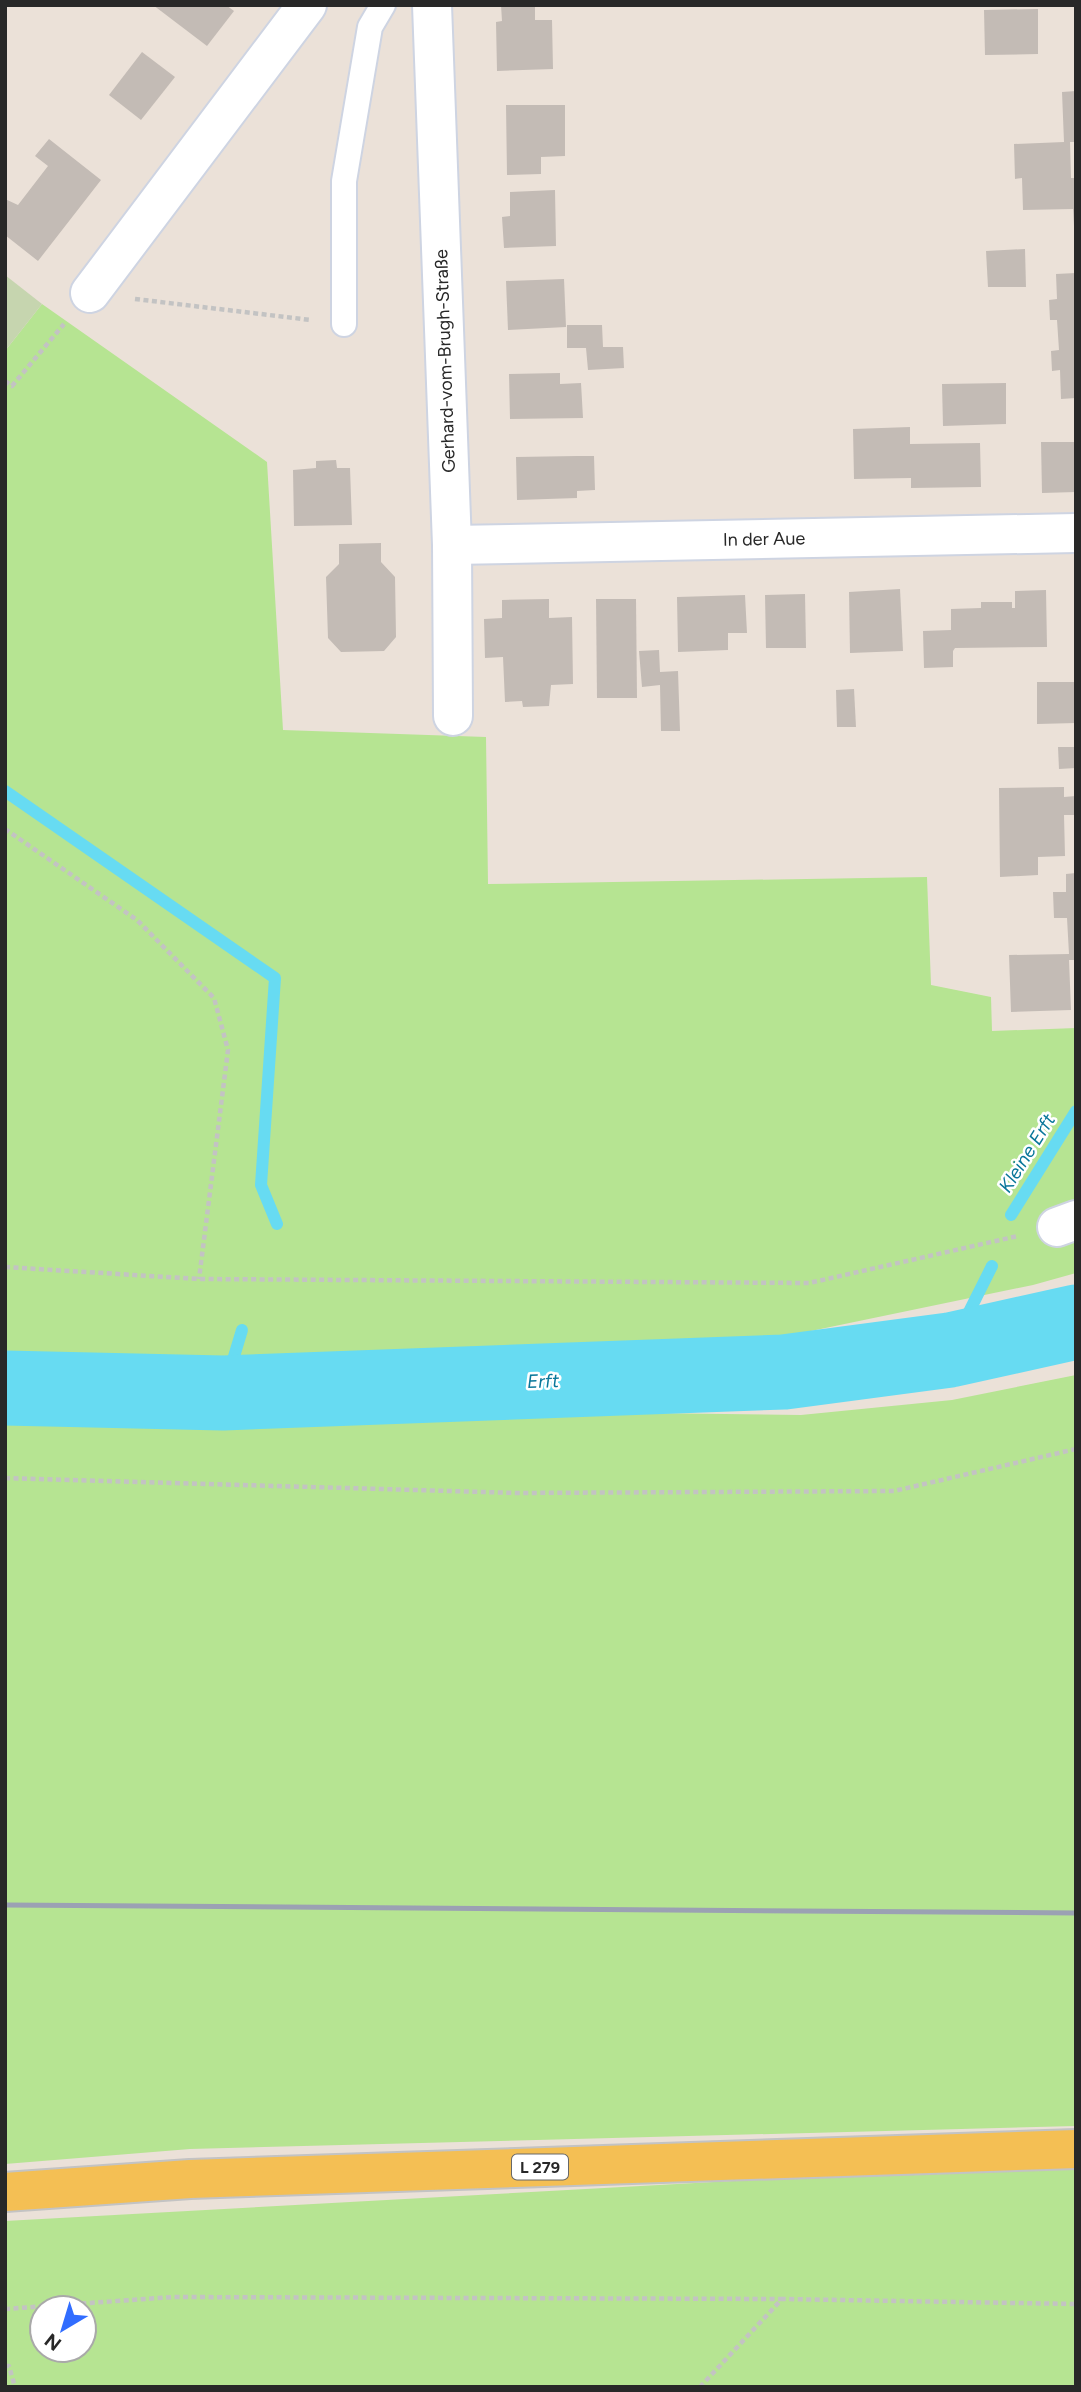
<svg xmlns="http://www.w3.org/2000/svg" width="1081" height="2392" font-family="Figtree,sans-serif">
<rect width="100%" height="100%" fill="#ebe1d8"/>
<!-- green -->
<g fill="#b6e492" fill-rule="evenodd">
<polygon points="42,304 267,462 283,730 486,737 488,884 927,877 931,985 991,997 992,1031 1076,1028 1076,1273 1033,1285 782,1337 190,1381 5,1377 5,351"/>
<polygon points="1076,1375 1076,2126 190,2149 5,2164 5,1405 801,1415 952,1400"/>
<path d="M1076,2162V2387H5V2221ZM42,2308H84V2350H42Z"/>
</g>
<!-- cemetery -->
<polygon fill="#c6d5af" points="5,275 42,304 5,351"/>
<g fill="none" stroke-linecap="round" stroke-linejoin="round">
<!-- stream -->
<g stroke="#67dbf2" stroke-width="12">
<polyline points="5,791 275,978 261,1185 277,1224"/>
<polyline points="1011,1215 1076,1111"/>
<polyline points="950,1350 992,1266"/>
<polyline points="223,1393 242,1330"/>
</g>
<!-- river -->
<polyline stroke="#67dbf2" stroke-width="75" points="5,1388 223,1393 784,1372 950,1350 1076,1322"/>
</g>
<!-- building -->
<g fill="#c3bbb5">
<polygon points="153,5 226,5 234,11 207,46"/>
<polygon points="501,5 535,5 535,20 552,20 553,69 497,71 496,22 502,21"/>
<polygon points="1038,9 1038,54 985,55 984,10"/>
<polygon points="142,52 175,77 141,120 109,95"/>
<polygon points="1076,91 1076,142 1070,142 1071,178 1076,178 1074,226 1073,209 1023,210 1022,178 1015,179 1014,144 1064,142 1062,92"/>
<polygon points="506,105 565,105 565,156 541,157 541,174 507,175"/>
<polygon points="49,139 101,180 38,261 5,235 5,199 18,205 48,166 35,156"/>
<polygon points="555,190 556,246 504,248 502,217 510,216 510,192"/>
<polygon points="1025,249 1026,287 988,287 986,251"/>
<polygon points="1076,273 1076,398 1061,399 1060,370 1052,371 1051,351 1059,350 1057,320 1050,320 1049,300 1057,299 1056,274"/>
<polygon points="564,279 566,327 508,330 506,281"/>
<polygon points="567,325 602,325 603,347 623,347 624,368 588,370 586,348 567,348"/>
<polygon points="560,373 560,384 581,383 583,418 510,419 509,374"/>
<polygon points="1006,383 1006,424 943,426 942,384"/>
<polygon points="910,427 910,444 980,443 981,487 911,488 911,478 854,479 853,429"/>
<polygon points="1041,442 1076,442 1076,492 1042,493"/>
<polygon points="577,456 594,456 595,490 577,491 577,498 517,500 516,457"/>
<polygon points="336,460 337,468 350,468 352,525 294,526 293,470 316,468 316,461"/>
<polygon points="381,543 381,562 395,577 396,637 384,651 341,652 328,638 326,577 339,564 339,544"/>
<polygon points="900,589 903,651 850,653 849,592"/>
<polygon points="1046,590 1047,647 955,648 953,651 953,667 924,668 923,631 951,630 951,609 981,608 981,602 1012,602 1012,608 1015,608 1015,591"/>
<polygon points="805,594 806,648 766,648 765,595"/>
<polygon points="745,595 747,633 728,633 728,650 678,652 677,597"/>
<polygon points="549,599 549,618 572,617 573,684 551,685 549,706 523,707 522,701 505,702 503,657 485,658 484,619 502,618 502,600"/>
<polygon points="596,599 636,599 637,698 597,698"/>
<polygon points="659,650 660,672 678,671 680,731 661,731 660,685 642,687 639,651"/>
<polygon points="1037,682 1076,682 1076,723 1037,724"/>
<polygon points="854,689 856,727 837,727 836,690"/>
<polygon points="1058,747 1076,747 1076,768 1059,769"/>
<polygon points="1064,787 1064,797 1076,796 1076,815 1064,815 1065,856 1038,857 1038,875 1000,877 999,788"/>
<polygon points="1076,873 1076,960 1069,960 1071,1010 1011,1012 1009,955 1069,954 1067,918 1054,918 1053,892 1066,892 1066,874"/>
</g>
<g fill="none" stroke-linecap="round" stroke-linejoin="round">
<defs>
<polyline id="lane" points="344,324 344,181 370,27 383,5"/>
<g id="street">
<polyline points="432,5 452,545 453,716"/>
<polyline points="90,293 307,5"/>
<polyline points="452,545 1076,533"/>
<polyline points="1057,1227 1076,1220"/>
</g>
<polyline id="primary" points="5,2192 190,2179 1076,2149"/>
</defs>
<!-- lane casing -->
<use href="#lane" stroke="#ced4e2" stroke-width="28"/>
<!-- street casing -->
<use href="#street" stroke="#ced4e2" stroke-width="42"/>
<!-- primary casing -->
<use href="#primary" stroke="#c3c3c3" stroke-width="42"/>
<!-- path -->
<g stroke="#c3c3c3" stroke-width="4.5" stroke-dasharray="5 3.5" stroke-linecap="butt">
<polyline points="135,299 311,320"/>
<polyline points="5,381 12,386 64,324"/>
<polyline points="5,829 137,920 214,998 228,1050 199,1279"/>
<polyline points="5,1267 199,1279 809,1283 1018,1236"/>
<polyline points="5,1478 516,1493 894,1491 1076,1449"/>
<polyline points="5,2309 173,2297 782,2299"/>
<polyline points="5,2366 9,2366 15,2387"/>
<polyline points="700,2387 782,2299 1076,2304"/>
</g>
<!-- lane -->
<use href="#lane" stroke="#fff" stroke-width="24"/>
<!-- street -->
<use href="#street" stroke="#fff" stroke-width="38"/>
<!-- primary -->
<use href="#primary" stroke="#f4bf54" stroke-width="38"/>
<!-- rail -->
<polyline stroke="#9ba1b3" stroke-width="5" points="5,1905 1076,1913"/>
</g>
<g text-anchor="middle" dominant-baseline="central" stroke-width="5" stroke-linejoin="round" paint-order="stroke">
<!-- shield labels -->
<rect fill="#fff" stroke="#686868" stroke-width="2" x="512" y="2154.5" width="56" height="25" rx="5"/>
<g font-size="16" font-weight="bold" fill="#282828">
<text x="540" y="2167">L 279</text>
</g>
<!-- street labels -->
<g font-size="18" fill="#282828" stroke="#fff">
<text transform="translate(445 361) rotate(-92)">Gerhard-vom-Brugh-Straße</text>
<text transform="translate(764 539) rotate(-1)">In der Aue</text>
</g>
<!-- water labels -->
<g font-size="19" font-style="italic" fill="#09779a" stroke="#fff">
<text transform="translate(1027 1153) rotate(-58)">Kleine Erft</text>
<text transform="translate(543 1381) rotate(-2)">Erft</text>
</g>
</g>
<!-- border -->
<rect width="1081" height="2392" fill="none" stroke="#282828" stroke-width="14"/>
<!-- north arrow -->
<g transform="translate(63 2329) rotate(218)"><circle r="33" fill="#ffffff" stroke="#a9a9a9" stroke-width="2"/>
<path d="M0-5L12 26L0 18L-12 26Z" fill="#316dff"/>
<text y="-10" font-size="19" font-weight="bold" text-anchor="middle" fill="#282828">N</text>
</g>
</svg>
